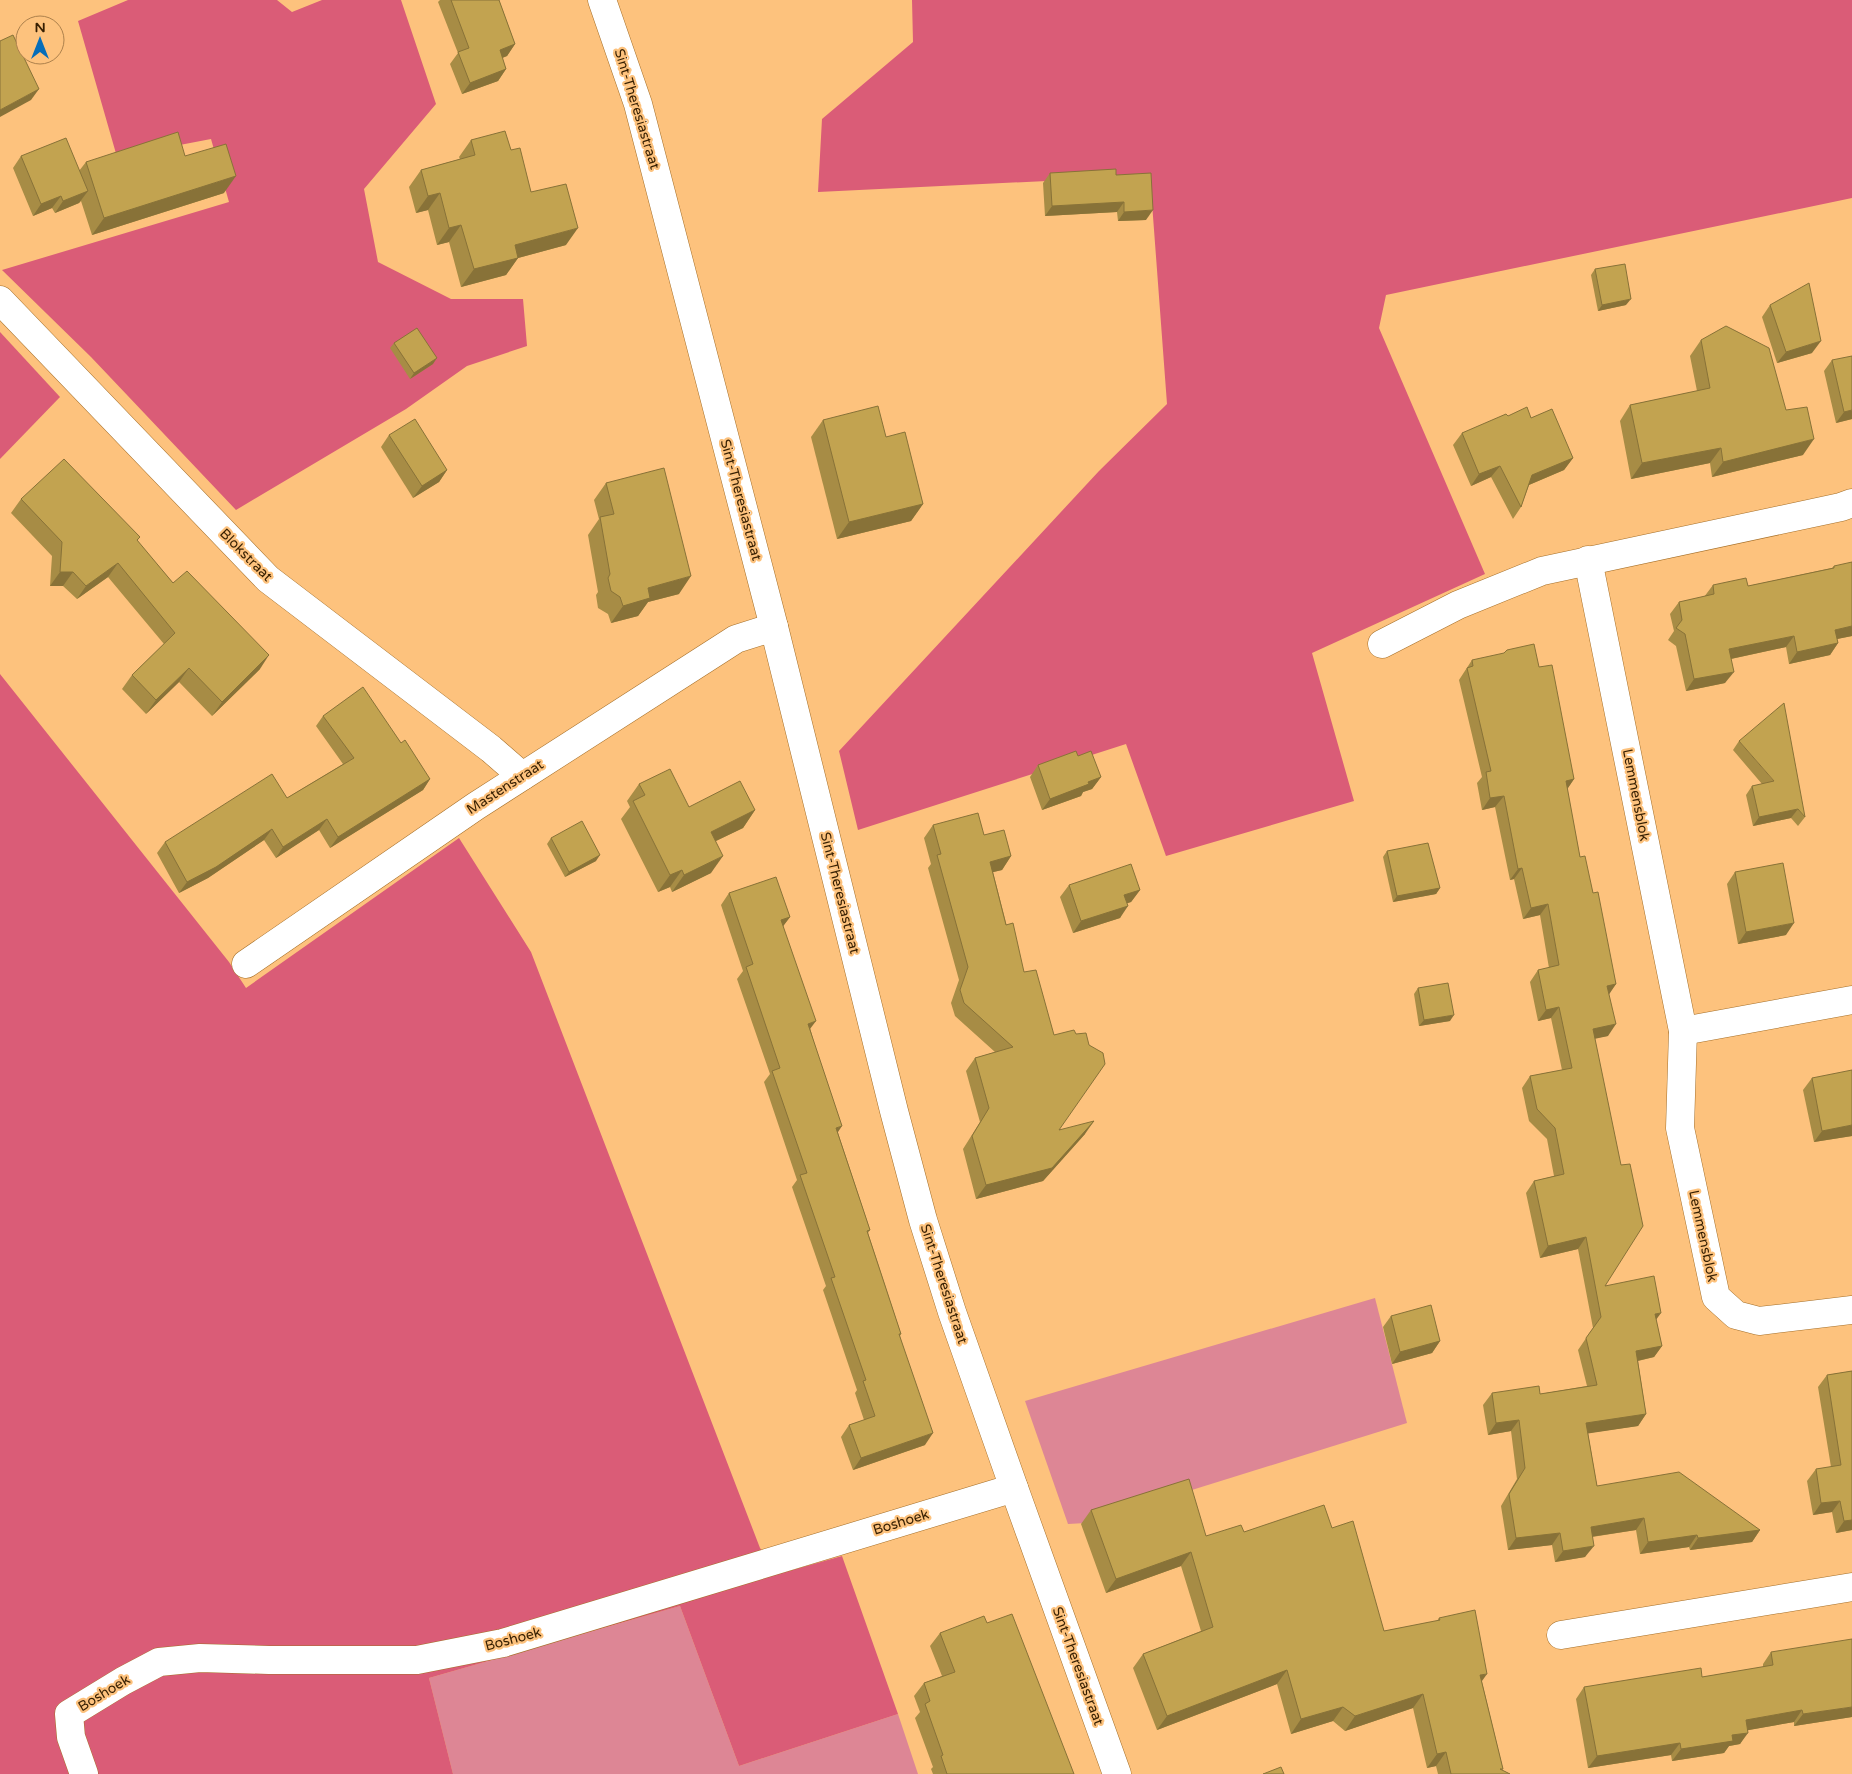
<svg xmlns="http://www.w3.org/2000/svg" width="1852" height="1774" font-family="'Varela Round',sans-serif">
<rect width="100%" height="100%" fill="#fdc27d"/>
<!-- green -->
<g fill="#dd8695">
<polygon points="1375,1298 1407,1423 1086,1523 1068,1524 1025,1401"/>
<polygon points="680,1606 739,1766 898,1714 918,1774 453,1774 429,1678"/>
</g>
<!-- forest -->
<g fill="#da5c77">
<polygon points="128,0 277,0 292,12 322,0 401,0 436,104 364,189 378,262 451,299 523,299 527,346 467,366 406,409 236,510 91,357 2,270 229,202 211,139 117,157 78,21"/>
<polygon points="912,0 1852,0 1852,198 1386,295 1379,328 1485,574 1312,653 1354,801 1166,856 1126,744 858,830 839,751 1099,471 1167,404 1150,176 818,192 822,119 913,42"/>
<polygon points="0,332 60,397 0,459"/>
<polygon points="0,674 229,962 246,988 459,838 531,952 760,1548 778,1574 842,1556 898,1714 739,1766 680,1606 429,1678 453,1774 0,1774"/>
</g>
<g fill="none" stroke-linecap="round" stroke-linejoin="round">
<defs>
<g id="street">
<polyline points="602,0 638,104 774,627 894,1111 923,1220 952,1312 1014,1488 1117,1774"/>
<polyline points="0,300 268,579 491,749 522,776"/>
<polyline points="1588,560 1683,1031 1680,1128 1716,1297 1736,1315 1759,1321 1852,1310"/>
<polyline points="1382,644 1458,605 1542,571 1841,507 1852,503"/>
<polyline points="246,964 476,806 736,639 774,627"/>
<polyline points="1683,1031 1852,1000"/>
<polyline points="1561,1635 1852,1587"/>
<polyline points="84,1774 71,1737 69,1714 123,1681 159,1662 200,1658 269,1660 417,1660 503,1643 1014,1488"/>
</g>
</defs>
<!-- street casing -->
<use href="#street" stroke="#a56f28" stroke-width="29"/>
<!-- street -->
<use href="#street" stroke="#fff" stroke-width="28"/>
</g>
<!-- wall -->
<g fill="#a78c45">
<polygon points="440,0 499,0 515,44 507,56 502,58 506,69 498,81 462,94 450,64 458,53 438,2"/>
<polygon points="471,140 511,150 531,192 566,245 518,258 506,275 461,287 449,242 437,245 428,210 416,213 409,187 421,170 460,159 459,157"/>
<polygon points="21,156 79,171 86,162 185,156 224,193 92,235 81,201 79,203 55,213 52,208 33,216 13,168"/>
<polygon points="1050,173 1116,175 1146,220 1118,221 1117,212 1045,216 1043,183"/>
<polygon points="1595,269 1626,305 1598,311 1591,275"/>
<polygon points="1770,305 1812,353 1777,363 1762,317"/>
<polygon points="1701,340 1786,410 1803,455 1712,477 1710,463 1631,479 1620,421 1630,405 1697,391 1690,356"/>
<polygon points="394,343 433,364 410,379 390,348"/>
<polygon points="1832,360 1852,419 1836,423 1824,371"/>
<polygon points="1508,416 1531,418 1573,458 1564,470 1529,485 1521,507 1513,519 1491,477 1471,486 1453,445 1462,433"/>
<polygon points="823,420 886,437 923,504 911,521 837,539 811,437"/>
<polygon points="389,435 447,470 439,482 413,498 381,447"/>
<polygon points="606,483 679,594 648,602 638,616 611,623 608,614 598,608 596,595 598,592 588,535 599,519 594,500"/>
<polygon points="21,499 140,537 137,541 173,583 260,669 212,716 179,682 146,714 122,689 132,675 164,644 108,577 77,599 63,586 50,586 52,556 11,513"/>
<polygon points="1834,566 1852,636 1837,639 1838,643 1830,655 1789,664 1786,647 1731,659 1725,683 1686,691 1676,646 1668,640 1674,631 1670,614 1679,602 1704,597 1713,585 1748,586 1832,568"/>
<polygon points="1472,660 1539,667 1574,779 1567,789 1580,857 1593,893 1616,984 1609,993 1608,1036 1595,1038 1605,1286 1656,1320 1662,1346 1654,1357 1638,1361 1646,1414 1638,1426 1588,1433 1597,1486 1760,1530 1752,1542 1690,1550 1689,1547 1640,1554 1636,1530 1592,1537 1585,1557 1555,1562 1552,1545 1508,1550 1501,1506 1517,1479 1511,1431 1488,1435 1483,1405 1492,1393 1540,1394 1587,1386 1578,1350 1593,1328 1578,1249 1540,1258 1526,1193 1534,1181 1554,1176 1547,1139 1529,1121 1522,1088 1530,1076 1562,1070 1551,1018 1538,1021 1530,982 1538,970 1549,968 1540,915 1523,919 1514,879 1510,880 1495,807 1482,810 1477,783 1482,777 1459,680"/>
<polygon points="323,716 401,743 430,779 423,790 330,848 319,830 276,858 264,840 208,878 179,893 157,853 165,842 287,798 343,764 316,726"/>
<polygon points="1739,741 1805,817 1798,826 1791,818 1753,826 1746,795 1752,786 1762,784 1733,750"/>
<polygon points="1078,756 1101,777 1092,789 1083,792 1081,796 1042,810 1030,777 1038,765"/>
<polygon points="639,784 689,807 755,810 743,828 716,841 711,873 672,892 670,887 658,892 621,819 630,807 627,801"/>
<polygon points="933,825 984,835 1011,856 1002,870 993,872 1059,1130 1085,1134 1043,1181 976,1199 963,1149 980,1122 966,1071 975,1058 995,1052 955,1016 951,1003 959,980 928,868 931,864 924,838"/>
<polygon points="551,838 596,861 565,877 547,844"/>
<polygon points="1387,851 1440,888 1436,894 1393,902 1383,857"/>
<polygon points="1735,872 1786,935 1738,944 1727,884"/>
<polygon points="1069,885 1140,890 1131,902 1127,903 1120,918 1073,933 1060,897"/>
<polygon points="729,893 790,917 783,926 838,1133 870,1230 868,1233 901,1334 900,1336 925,1445 853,1470 841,1437 849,1425 864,1420 855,1393 857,1390 823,1290 826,1286 792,1187 797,1180 764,1082 770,1074 737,979 743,971 721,905"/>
<polygon points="1418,988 1450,1021 1419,1026 1414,994"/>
<polygon points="1812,1078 1852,1136 1814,1142 1803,1090"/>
<polygon points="1391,1316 1440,1341 1432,1353 1392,1364 1383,1327"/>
<polygon points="1852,1371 1852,1530 1836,1533 1832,1512 1813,1515 1807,1481 1816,1469 1831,1467 1818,1387 1827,1375"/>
<polygon points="1091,1510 1206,1536 1244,1532 1332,1528 1384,1631 1437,1621 1439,1618 1482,1682 1503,1769 1502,1770 1510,1774 1438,1774 1436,1766 1427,1768 1413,1708 1345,1731 1333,1721 1291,1734 1277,1684 1157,1730 1133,1668 1143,1654 1201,1631 1181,1566 1106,1593 1081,1524"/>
<polygon points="987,1623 1074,1774 933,1774 931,1769 933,1767 915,1718 920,1712 914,1696 924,1683 942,1676 930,1646 940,1633"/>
<polygon points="1771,1652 1852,1717 1794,1726 1794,1722 1748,1730 1740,1744 1729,1746 1724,1753 1672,1761 1671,1755 1588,1768 1576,1699 1584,1687 1702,1677 1763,1667 1763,1664"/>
</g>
<!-- shaded-wall -->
<g fill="#887238">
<polygon points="515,44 507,56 492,62 500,50"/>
<polygon points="506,69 498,81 462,94 470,83"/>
<polygon points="39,89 31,100 0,117 0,110"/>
<polygon points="236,176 224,193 92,235 104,218"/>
<polygon points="88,191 79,203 55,213 63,201"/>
<polygon points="440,193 428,210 416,213 428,196"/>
<polygon points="61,196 52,208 33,216 41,204"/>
<polygon points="1124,202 1117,212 1045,216 1052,206"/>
<polygon points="1153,210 1146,220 1118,221 1124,212"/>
<polygon points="461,225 449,242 437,245 449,228"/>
<polygon points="578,228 566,245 518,258 506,275 461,287 474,269 515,245"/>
<polygon points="1631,299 1626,305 1598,311 1602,305"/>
<polygon points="1821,341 1812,353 1777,363 1786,352"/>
<polygon points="437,358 433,364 410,379 414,373"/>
<polygon points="1852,410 1852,419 1836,423 1844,412"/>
<polygon points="1814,439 1803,455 1712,477 1723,462"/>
<polygon points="1721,448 1710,463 1631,479 1642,463"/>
<polygon points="1573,458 1564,470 1524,487 1532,475"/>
<polygon points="1500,466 1491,477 1471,486 1479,474"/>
<polygon points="447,470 439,482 413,498 422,486"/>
<polygon points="923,504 911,521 837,539 849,522"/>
<polygon points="118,563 108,577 77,599 86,586"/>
<polygon points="60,572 73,572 63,586 50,586"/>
<polygon points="691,576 679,594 648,602 638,616 611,623 623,606 648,588"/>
<polygon points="1852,626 1852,636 1827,641 1835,630"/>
<polygon points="1794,636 1786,647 1721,661 1729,649"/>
<polygon points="1838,643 1830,655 1789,664 1797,652"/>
<polygon points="269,655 260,669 212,716 222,702"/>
<polygon points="189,668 179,682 146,714 156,700"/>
<polygon points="1734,672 1725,683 1686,691 1694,679"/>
<polygon points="1101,777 1092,789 1083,792 1081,796 1042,810 1050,799 1088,782"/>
<polygon points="430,779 423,790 330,848 338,837"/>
<polygon points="1574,779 1566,791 1566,781"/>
<polygon points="1504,796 1495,807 1482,810 1490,798"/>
<polygon points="1798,809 1791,818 1753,826 1759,817"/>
<polygon points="755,810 743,828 699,849 711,832"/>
<polygon points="327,819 319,830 276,858 283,847"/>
<polygon points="272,829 264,840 208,878 179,893 187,882"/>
<polygon points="600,855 596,861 565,877 569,872"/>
<polygon points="723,856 711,873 672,892 684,875"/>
<polygon points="1011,856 1002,870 981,875 990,862"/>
<polygon points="1522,868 1514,879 1510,880 1518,869"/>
<polygon points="682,870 670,887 658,892 670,875"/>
<polygon points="1440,888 1436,894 1393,902 1397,896"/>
<polygon points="1140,890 1131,902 1116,907 1124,895"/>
<polygon points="1548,904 1540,915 1523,919 1531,908"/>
<polygon points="1128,906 1120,918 1073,933 1081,921"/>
<polygon points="790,917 781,929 781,920"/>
<polygon points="1794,923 1786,935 1738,944 1746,932"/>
<polygon points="1616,984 1608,996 1607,986"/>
<polygon points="1559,1007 1551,1018 1538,1021 1546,1010"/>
<polygon points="1454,1015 1450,1021 1419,1026 1424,1020"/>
<polygon points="816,1021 807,1033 808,1024"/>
<polygon points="1616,1024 1608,1036 1585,1041 1593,1029"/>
<polygon points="1094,1121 1085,1134 1043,1181 976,1199 986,1185"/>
<polygon points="1852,1125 1852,1136 1814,1142 1822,1131"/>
<polygon points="842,1126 834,1138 836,1128"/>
<polygon points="1586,1237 1578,1249 1540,1258 1548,1246"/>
<polygon points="1661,1313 1653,1324 1655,1314"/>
<polygon points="1440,1341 1432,1353 1392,1364 1400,1352"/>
<polygon points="1662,1346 1654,1357 1628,1363 1636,1351"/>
<polygon points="1646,1414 1638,1426 1578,1435 1586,1423"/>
<polygon points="1519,1420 1511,1431 1488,1435 1496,1423"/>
<polygon points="933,1433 925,1445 853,1470 861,1458"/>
<polygon points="1840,1501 1832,1512 1813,1515 1821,1503"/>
<polygon points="1644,1518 1636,1530 1583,1538 1591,1527"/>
<polygon points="1852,1520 1852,1530 1836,1533 1844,1521"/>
<polygon points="1760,1530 1752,1542 1690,1550 1698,1538"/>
<polygon points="1560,1533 1552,1545 1508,1550 1516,1538"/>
<polygon points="1697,1535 1689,1547 1640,1554 1648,1542"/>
<polygon points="1594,1546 1585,1557 1555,1562 1563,1551"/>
<polygon points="1191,1552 1181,1566 1106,1593 1116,1579"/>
<polygon points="1287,1670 1277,1684 1157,1730 1167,1716"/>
<polygon points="1487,1674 1477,1688 1480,1675"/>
<polygon points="1423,1694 1413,1708 1345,1731 1355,1716"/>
<polygon points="1343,1707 1333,1721 1291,1734 1301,1719"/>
<polygon points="1852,1707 1852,1717 1794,1726 1803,1714"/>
<polygon points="1802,1710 1794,1722 1738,1732 1746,1720"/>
<polygon points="1748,1733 1740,1744 1729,1746 1724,1753 1672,1761 1681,1749 1732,1735"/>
<polygon points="1680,1743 1671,1755 1588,1768 1597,1756"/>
<polygon points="1446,1752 1436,1766 1427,1768 1437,1754"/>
</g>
<!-- building -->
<g fill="#c2a350" stroke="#887238">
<polygon points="451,0 499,0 515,44 500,50 506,69 470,83 458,52 469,48"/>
<polygon points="13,35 39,89 0,110 0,41"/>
<polygon points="505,131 511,150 520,148 531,192 566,184 578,228 515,245 518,258 474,269 461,225 449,228 440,193 428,196 421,170 475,155 471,140"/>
<polygon points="178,132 185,156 226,144 236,176 104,218 86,162"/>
<polygon points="66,138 88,191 63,201 61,196 41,204 21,156"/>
<polygon points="1116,169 1116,175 1151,173 1153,210 1124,212 1124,202 1052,206 1050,173"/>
<polygon points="1625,264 1631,299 1602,305 1595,269"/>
<polygon points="1809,283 1821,341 1786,352 1770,305"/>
<polygon points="1726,326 1769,348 1786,410 1807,407 1814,439 1723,462 1721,448 1642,463 1630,405 1710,388 1701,340"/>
<polygon points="417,328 437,358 414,373 394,343"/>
<polygon points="1852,356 1852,410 1844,412 1832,360"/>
<polygon points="878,406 886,437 905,432 923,504 849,522 823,420"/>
<polygon points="1527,407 1531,418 1552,409 1573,458 1532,475 1521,507 1500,466 1479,474 1462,433 1506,414 1508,416"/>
<polygon points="415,419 447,470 422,486 389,435"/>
<polygon points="64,459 140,537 137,540 173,583 187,571 269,655 222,702 189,668 156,700 132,675 175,633 118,563 86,586 73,572 60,572 62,542 21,499"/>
<polygon points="664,468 691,576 648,588 650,598 623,606 620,597 611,591 608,578 610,574 600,517 614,514 606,483"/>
<polygon points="1852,562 1852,626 1835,630 1838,643 1797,652 1794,636 1729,649 1734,672 1694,679 1685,634 1676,628 1682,620 1679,602 1714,594 1713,585 1746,578 1748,586 1834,568 1834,566"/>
<polygon points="1534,644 1539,667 1552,665 1574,779 1566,781 1580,857 1585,856 1593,893 1598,892 1616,984 1607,986 1616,1024 1593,1029 1621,1165 1630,1164 1643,1226 1605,1286 1654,1276 1661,1313 1655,1314 1662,1346 1636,1351 1646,1414 1586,1423 1597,1486 1679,1472 1760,1530 1698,1538 1697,1535 1648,1542 1644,1518 1591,1527 1594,1546 1563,1551 1560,1533 1516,1538 1509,1494 1525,1468 1519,1420 1496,1423 1492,1393 1539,1386 1540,1394 1597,1385 1586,1338 1601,1317 1586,1237 1548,1246 1534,1181 1564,1174 1555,1128 1537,1109 1530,1076 1572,1068 1559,1007 1546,1010 1538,970 1559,965 1548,904 1531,908 1522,868 1518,869 1504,796 1490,798 1486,772 1491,771 1467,668 1473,666 1472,660 1504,653 1507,650"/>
<polygon points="363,687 401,743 405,740 430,779 338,837 327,819 283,847 272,829 216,867 187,882 165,842 272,774 287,798 354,758 323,716"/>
<polygon points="1784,703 1805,817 1798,809 1759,817 1752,786 1774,781 1739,741"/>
<polygon points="1076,751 1078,756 1091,751 1101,777 1088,782 1089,784 1050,799 1038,765"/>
<polygon points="670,769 689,807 740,781 755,810 711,832 723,856 684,875 682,870 670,875 633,801 645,795 639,784"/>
<polygon points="978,813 984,835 1004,830 1011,856 990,862 1006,925 1013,923 1024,972 1036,970 1054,1035 1074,1030 1076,1034 1086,1033 1089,1045 1103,1053 1105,1064 1059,1130 1094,1121 1052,1168 986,1185 972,1136 989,1108 975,1058 1013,1047 964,1003 960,990 968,967 937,855 941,854 933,825"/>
<polygon points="582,821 600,855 569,872 551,838"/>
<polygon points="1428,843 1440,888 1397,896 1387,851"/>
<polygon points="1783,863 1794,923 1746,932 1735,872"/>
<polygon points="1131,864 1140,890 1124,895 1128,906 1081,921 1069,885"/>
<polygon points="776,877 790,917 781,920 816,1021 808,1024 842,1126 836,1128 870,1230 867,1231 901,1334 899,1334 933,1433 861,1458 849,1425 875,1416 863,1381 866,1380 831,1278 835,1277 800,1175 807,1173 772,1071 780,1068 746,967 753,964 729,893"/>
<polygon points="1448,983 1454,1015 1424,1020 1418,988"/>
<polygon points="1852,1070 1852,1125 1822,1131 1812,1078"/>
<polygon points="1431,1305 1440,1341 1400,1352 1391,1316"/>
<polygon points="1852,1371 1852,1520 1844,1521 1840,1501 1821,1503 1816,1469 1841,1465 1827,1375"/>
<polygon points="1189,1479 1206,1536 1241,1525 1244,1532 1324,1505 1332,1528 1353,1521 1384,1631 1440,1620 1439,1618 1475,1610 1487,1674 1480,1675 1503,1769 1500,1769 1510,1774 1451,1774 1446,1752 1437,1754 1423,1694 1355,1716 1343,1707 1301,1719 1287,1670 1167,1716 1143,1654 1213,1627 1191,1552 1116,1579 1091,1510"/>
<polygon points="1012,1614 1074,1774 947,1774 941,1756 943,1755 925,1704 930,1701 924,1683 955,1672 940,1633 984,1616 987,1623"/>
<polygon points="1852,1639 1852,1707 1803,1714 1802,1710 1746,1720 1748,1733 1732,1735 1733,1741 1681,1749 1680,1743 1597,1756 1584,1687 1701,1668 1702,1677 1773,1665 1771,1652"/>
<polygon points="1281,1767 1284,1774 1263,1774"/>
</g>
<g text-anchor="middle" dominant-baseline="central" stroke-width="4.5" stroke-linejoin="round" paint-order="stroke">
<!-- street labels -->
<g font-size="14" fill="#361f02" stroke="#fdc27d">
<text transform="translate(637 109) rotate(73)">Sint-Theresiastraat</text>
<text transform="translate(741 500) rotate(75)">Sint-Theresiastraat</text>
<text transform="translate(246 555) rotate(45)">Blokstraat</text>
<text transform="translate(505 787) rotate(-33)">Mastenstraat</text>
<text transform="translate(1636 795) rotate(79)">Lemmensblok</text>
<text transform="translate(840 893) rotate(76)">Sint-Theresiastraat</text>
<text transform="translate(1703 1236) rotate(78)">Lemmensblok</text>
<text transform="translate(944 1284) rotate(72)">Sint-Theresiastraat</text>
<text transform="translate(901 1522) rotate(-17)">Boshoek</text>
<text transform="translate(513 1639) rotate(-15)">Boshoek</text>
<text transform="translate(1078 1666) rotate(70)">Sint-Theresiastraat</text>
<text transform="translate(104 1693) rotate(-31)">Boshoek</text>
</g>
</g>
<!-- north arrow -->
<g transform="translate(40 40)"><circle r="24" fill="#fdc27d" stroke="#ad814c"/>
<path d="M0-4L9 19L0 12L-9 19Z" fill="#056db9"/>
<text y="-8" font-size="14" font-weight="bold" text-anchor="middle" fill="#361f02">N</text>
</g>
</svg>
